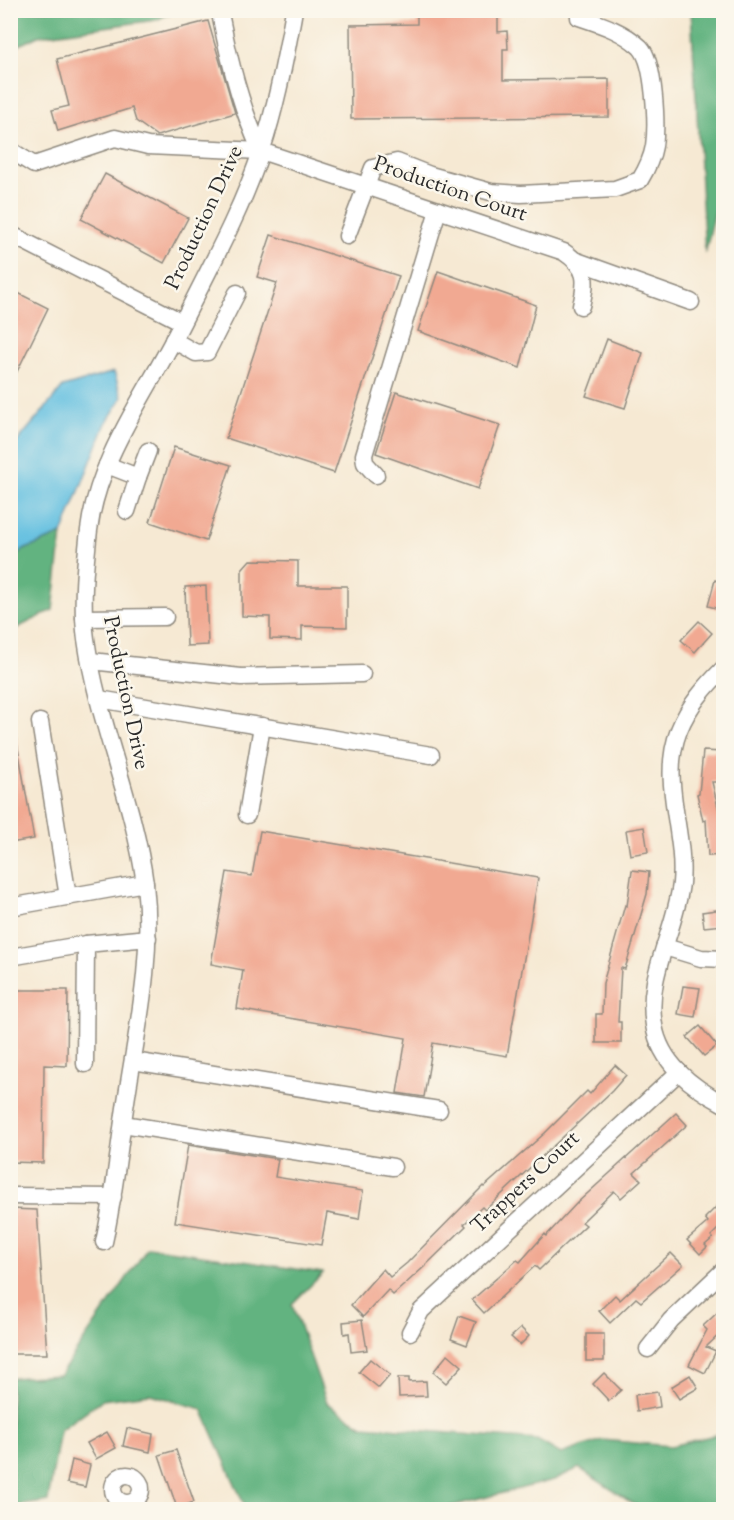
<svg xmlns="http://www.w3.org/2000/svg" width="734" height="1520" font-family="'Sorts Mill Goudy',serif">
<rect width="100%" height="100%" fill="#fbf7ec"/>
<filter id="ink" filterUnits="userSpaceOnUse"><feTurbulence type="fractalNoise" baseFrequency=".0167" numOctaves="2"/><feDisplacementMap in="SourceGraphic" scale="12" xChannelSelector="R" yChannelSelector="G"/><feConvolveMatrix kernelMatrix="1 2 1 2 8 2 1 2 1" color-interpolation-filters="sRGB"/></filter>
<filter id="wash" filterUnits="userSpaceOnUse"><feTurbulence type="fractalNoise" baseFrequency=".008" numOctaves="4" result="noise"/><feDisplacementMap in="SourceGraphic" scale="24" xChannelSelector="R" yChannelSelector="G"/><feGaussianBlur stdDeviation="1.35" result="paint"/><feColorMatrix in="noise" values="0 0 0 0 0 0 0 0 0 0 0 0 0 0 0 0 0 1.4 0 .05"/><feComposite in="paint" operator="in"/></filter>
<g filter="url(#wash)">
<rect width="100%" height="100%" fill="#f6e9d3"/>
<!-- forest -->
<g fill="#62b380" stroke="#466f56" stroke-width="1.5">
<polygon points="10,11 11,10 176,11 156,20 38,36 11,49"/>
<polygon points="691,11 723,11 723,178 705,254"/>
<polygon points="62,534 53,610 11,631 10,562 21,551"/>
<polygon points="148,1247 323,1273 292,1304 327,1403 363,1426 537,1440 561,1454 602,1440 671,1446 723,1433 723,1509 641,1509 579,1468 554,1480 440,1509 246,1509 202,1409 150,1394 102,1400 60,1430 48,1501 11,1507 11,1378 60,1375"/>
</g>
<!-- water -->
<polygon fill="#62bfe0" stroke="#467586" stroke-width="1.5" points="114,372 122,398 106,423 62,534 21,551 11,562 11,449 63,387"/>
<g id="blocks">
<!-- building -->
<g fill="#f1a992">
<polygon points="498,13 498,32 507,31 508,49 503,49 503,80 609,79 609,117 351,119 350,25 417,24 417,14"/>
<polygon points="208,21 235,113 157,136 136,121 132,108 58,131 52,110 69,106 57,59"/>
<polygon points="105,174 188,218 164,263 81,219"/>
<polygon points="271,235 399,276 334,473 226,438 277,283 257,277"/>
<polygon points="438,271 536,305 520,368 418,331"/>
<polygon points="10,289 48,308 10,386"/>
<polygon points="607,339 643,353 625,408 586,396"/>
<polygon points="396,392 500,425 478,489 376,453"/>
<polygon points="174,447 231,465 206,541 150,522"/>
<polygon points="250,560 298,561 298,586 347,586 347,627 302,626 302,640 270,639 270,617 242,616 242,569"/>
<polygon points="715,580 723,582 723,610 708,606"/>
<polygon points="206,586 208,645 187,646 185,587"/>
<polygon points="699,621 712,633 695,652 681,640"/>
<polygon points="10,737 16,737 34,839 10,843"/>
<polygon points="703,751 723,752 722,782 712,782 722,824 723,855 708,856 706,820 703,821 697,794 699,793"/>
<polygon points="644,827 648,852 630,855 626,830"/>
<polygon points="260,831 538,878 507,1056 433,1043 424,1097 397,1093 406,1038 237,1009 243,970 211,964 227,872 252,876"/>
<polygon points="632,870 649,872 647,894 633,942 625,969 621,968 618,1022 621,1022 621,1043 596,1043 596,1014 602,1014 603,983 625,905 627,906"/>
<polygon points="723,909 723,925 704,927 702,912"/>
<polygon points="683,986 700,988 695,1017 678,1014"/>
<polygon points="15,990 68,990 67,1066 44,1065 43,1163 10,1162 10,1010 14,1010"/>
<polygon points="700,1026 717,1046 704,1056 687,1037"/>
<polygon points="615,1065 626,1075 612,1091 485,1210 482,1207 464,1224 466,1226 424,1267 393,1295 388,1290 363,1317 351,1305 383,1269 390,1277 407,1263 483,1186 484,1187 545,1133 587,1091 590,1094"/>
<polygon points="676,1113 687,1125 634,1173 641,1180 621,1198 614,1191 582,1222 586,1225 565,1245 539,1270 535,1266 484,1313 472,1300 517,1260 520,1262 545,1234 546,1236 577,1203"/>
<polygon points="188,1145 278,1159 275,1177 363,1191 359,1219 327,1213 321,1245 175,1222"/>
<polygon points="723,1200 723,1224 711,1236 713,1238 705,1245 707,1247 700,1254 687,1240 708,1222 705,1218"/>
<polygon points="10,1209 37,1210 47,1354 10,1354"/>
<polygon points="671,1253 683,1265 641,1302 636,1298 610,1323 599,1311 615,1295 620,1300"/>
<polygon points="718,1312 723,1317 723,1331 706,1347 716,1351 705,1373 689,1365 707,1330 703,1326"/>
<polygon points="459,1316 476,1322 467,1345 451,1339"/>
<polygon points="362,1320 367,1350 351,1352 349,1333 344,1334 343,1322"/>
<polygon points="521,1328 529,1336 520,1345 511,1337"/>
<rect x="586" y="1334" width="18" height="27"/>
<polygon points="448,1354 462,1366 446,1383 433,1372"/>
<polygon points="370,1359 390,1375 379,1388 359,1372"/>
<polygon points="604,1373 621,1390 609,1401 593,1384"/>
<polygon points="690,1375 698,1388 679,1399 671,1387"/>
<polygon points="398,1378 409,1378 409,1382 426,1381 427,1396 399,1397"/>
<polygon points="658,1392 660,1407 637,1411 635,1395"/>
<polygon points="127,1428 153,1434 150,1452 123,1446"/>
<polygon points="107,1432 116,1448 96,1459 87,1443"/>
<polygon points="176,1450 194,1502 177,1508 159,1455"/>
<polygon points="72,1460 90,1465 85,1487 67,1483"/>
</g>
</g>
</g>
<g filter="url(#ink)">
<use href="#blocks" fill-opacity="0" stroke="#908a7f" stroke-width="1.5"/>
<g fill="none" stroke-linecap="round" stroke-linejoin="round">
<defs>
<g id="minor">
<path d="M221,18C230,65 241,108 261,151"/>
<path d="M10,150L34,165L115,138L148,146L261,151L564,252C588,268 587,280 581,306"/>
<polyline points="10,234 182,322"/>
<path d="M347,236L373,168L397,162L430,175L491,192L521,194L615,189L640,180C646,170 652,158 654,146C657,126 655,62 640,47C623,31 600,24 579,17V10"/>
<polyline points="577,261 691,302"/>
<polyline points="173,340 196,353 207,352 237,293"/>
<polyline points="107,465 138,477 148,451"/>
<polyline points="376,475 365,463 364,455 438,210"/>
<polyline points="127,511 138,477"/>
<polyline points="84,618 165,617"/>
<polyline points="91,661 241,677 362,674"/>
<path d="M724,668C706,686 689,705 679,730C659,781 686,832 681,883C676,930 645,977 654,1025C660,1063 692,1087 724,1104"/>
<polyline points="99,699 431,755"/>
<polyline points="40,722 68,897"/>
<polyline points="247,815 262,726"/>
<polyline points="10,907 145,883"/>
<polyline points="665,947 701,958 724,959"/>
<polyline points="10,957 86,944 148,938"/>
<polyline points="133,1061 439,1110"/>
<polyline points="85,1064 86,944"/>
<polyline points="123,1124 393,1167"/>
<polyline points="10,1196 113,1197"/>
<path d="M104,1242C114,1198 118,1153 125,1108C136,1033 154,961 145,884C134,801 98,723 86,639C81,603 85,566 89,530C98,457 146,395 178,331C208,271 241,212 262,149C277,104 286,57 294,10"/>
<polyline points="410,1332 421,1311 679,1072"/>
<polyline points="648,1349 671,1320 724,1270"/>
<circle cx="127" cy="1489" r="14"/>
</g>
</defs>
<!-- minor casing -->
<use href="#minor" stroke="#908a7f" stroke-width="19"/>
<!-- minor -->
<use href="#minor" stroke="#fff" stroke-width="16"/>
</g>
</g>
<g text-anchor="middle" dominant-baseline="central" stroke-width="5" stroke-linejoin="round" paint-order="stroke">
<!-- street labels -->
<g font-size="21" fill="#2b2b2b" stroke="#fbf7ec">
<text transform="translate(450 190) rotate(19)">Production Court</text>
<text transform="translate(205 218) rotate(-65)">Production Drive</text>
<text transform="translate(125 693) rotate(78)">Production Drive</text>
<text transform="translate(526 1183) rotate(-43)">Trappers Court</text>
</g>
</g>
<!-- margin -->
<rect width="734" height="1520" fill="none" stroke="#fbf7ec" stroke-width="36"/>
</svg>
